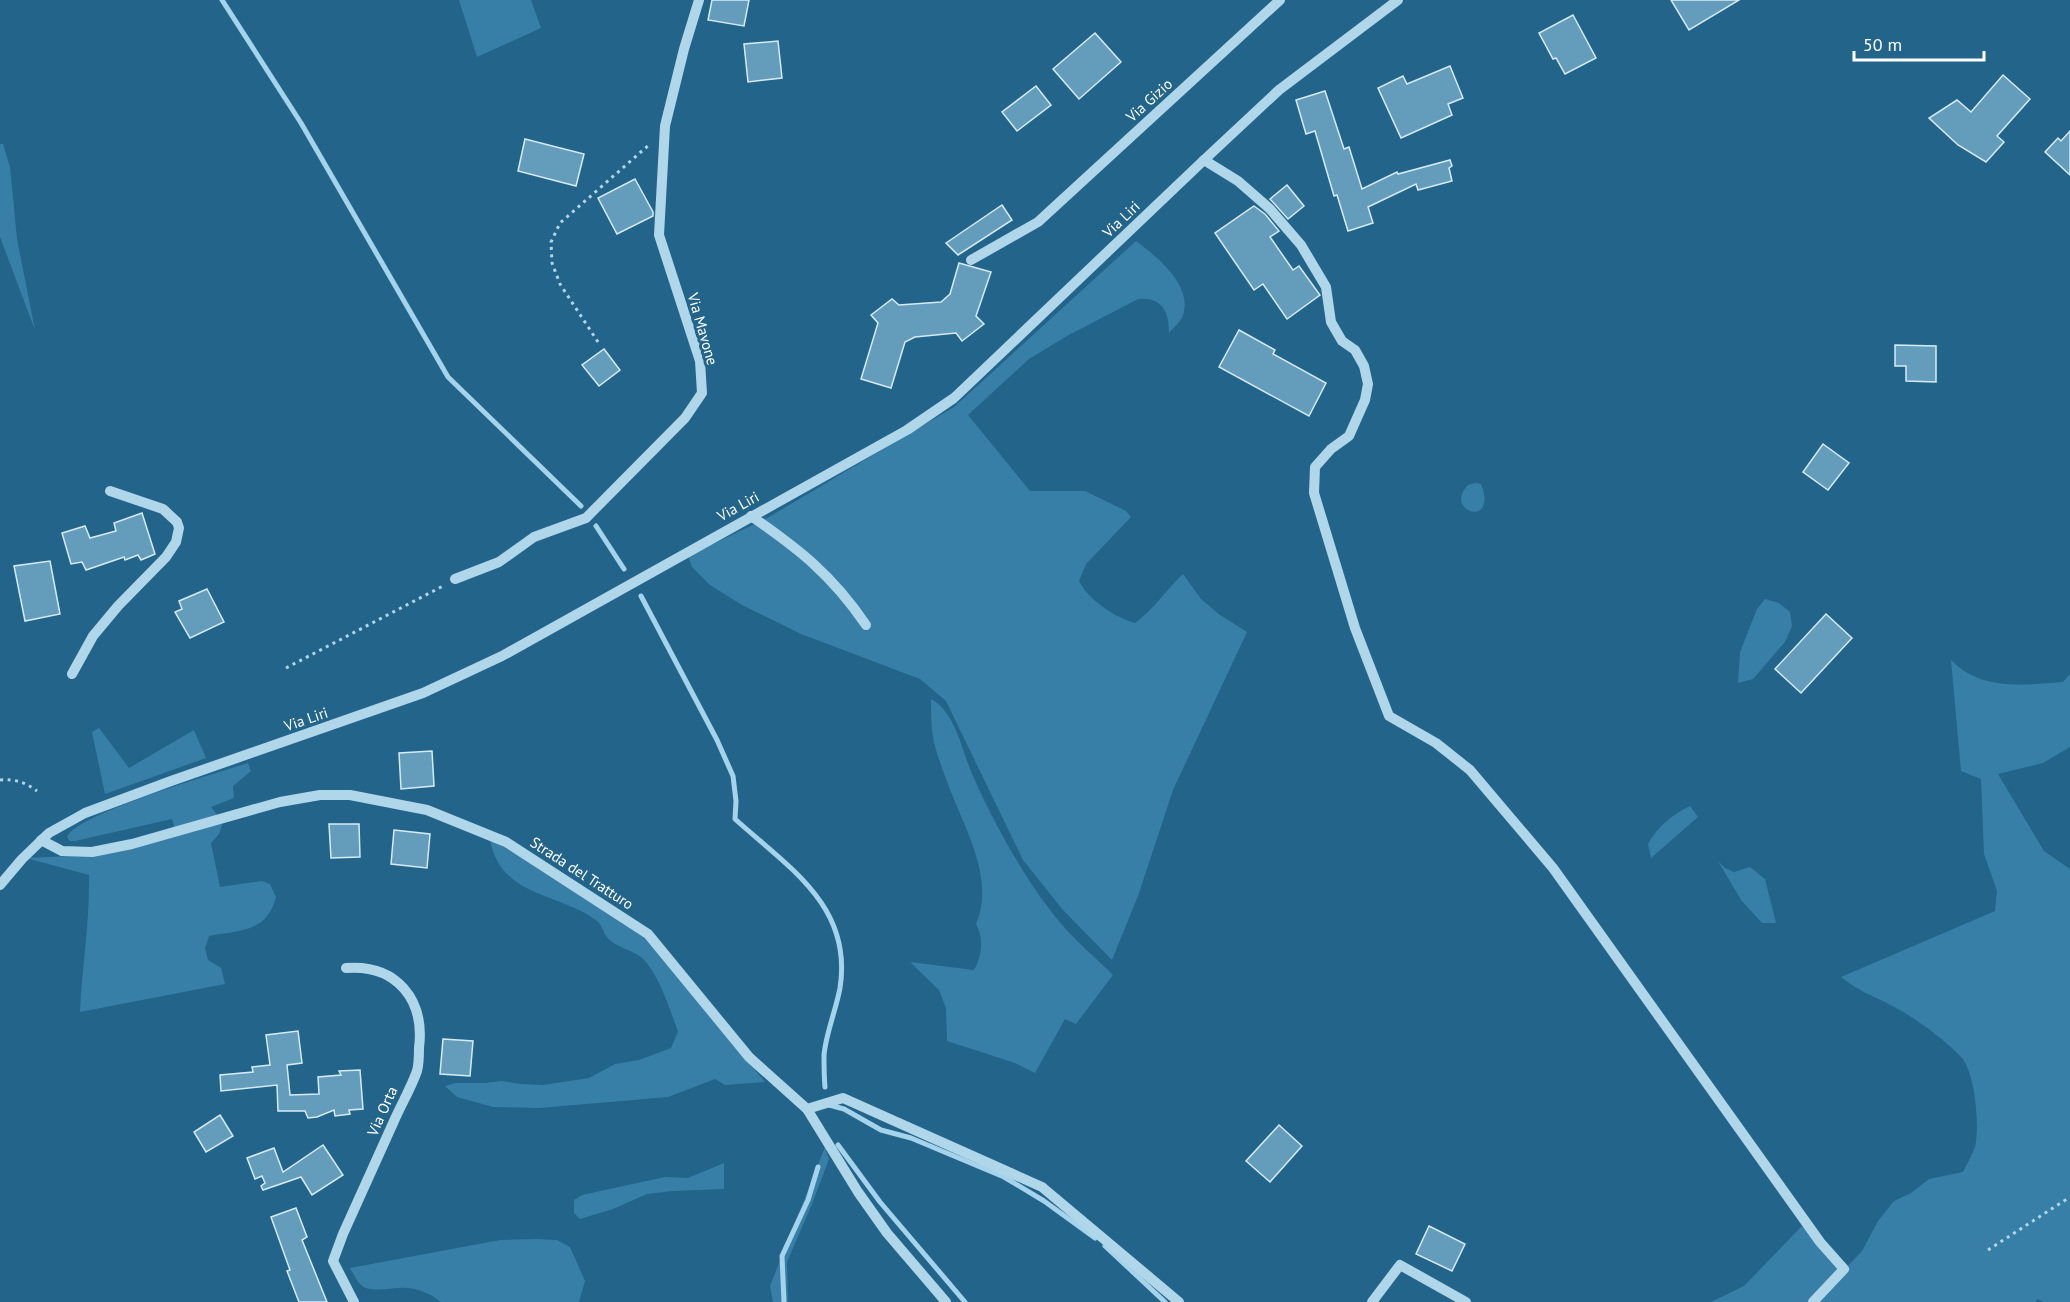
<svg xmlns="http://www.w3.org/2000/svg" width="2070" height="1302" font-family="'PT Sans',sans-serif">
<rect width="100%" height="100%" fill="#23648a"/>
<!-- green -->
<g fill="#377fa7">
<polygon points="459,0 531,0 541,28 477,57"/>
<polygon points="0,144 3,144 10,167 17,239 35,330 0,237"/>
<path d="M1136,241C1157,257 1193,285 1183,315C1181,322 1173,328 1169,333C1169,311 1162,297 1138,299L1067,336L1029,359L968,415L1030,491H1085L1126,511L1131,517L1086,564L1079,581C1089,600 1114,617 1135,623C1152,611 1167,589 1183,574L1201,599L1220,615L1247,632L1173,790L1138,896L1112,960L1063,910L1023,860L946,701L920,679L801,634L742,605L710,585L692,567L688,556L769,517L954,407Z"/>
<path d="M1475,483L1481,484C1499,529 1442,512 1468,485Z"/>
<polygon points="1765,599 1779,603 1790,612 1792,626 1785,642 1753,679 1738,683 1740,652 1757,609"/>
<path d="M1951,660C1981,691 2023,685 2063,682L2070,674V747L2043,763L1998,774L2044,851L2070,869V1302H2044L2037,1299L2036,1302H1711L1744,1286L1802,1226L1846,1268L1862,1251L1878,1221L1894,1201L1911,1193L1929,1179L1963,1172C1967,1164 1972,1155 1975,1147C1980,1127 1975,1074 1962,1058C1949,1043 1914,1017 1896,1008C1875,996 1861,993 1841,977L1995,911L1997,891L1984,854L1981,779L1961,771Z"/>
<path d="M931,699C954,711 961,746 970,769C991,819 1028,886 1064,927C1079,944 1097,959 1113,975L1076,1024L1065,1019L1035,1073L1015,1063L947,1041L946,1008L939,990L910,962L974,970C982,956 984,937 976,924C996,878 963,826 948,784C942,768 934,748 932,731C931,720 931,709 931,699Z"/>
<polygon points="99,728 129,768 194,730 206,758 105,794 92,732"/>
<path d="M248,763L251,771L233,786L234,798L211,807L223,822L219,834L211,843L220,887L262,881L270,884L276,897C267,933 239,930 209,936L205,948L208,960L221,968L225,984L80,1012C82,966 90,921 89,875L26,858L70,856L175,829L172,819L75,841H70L67,837C78,813 217,773 248,763Z"/>
<path d="M1690,806L1698,817L1651,858L1648,844C1657,827 1673,814 1690,806Z"/>
<path d="M490,839L537,866L617,915L646,939L765,1082L725,1085L715,1079L668,1097L539,1108L493,1107L457,1097L445,1086L456,1083H485L502,1081L520,1084L543,1085L589,1078L615,1064L639,1060L671,1048L678,1032C671,1012 658,972 642,958C631,949 616,948 607,937C603,932 602,925 597,921C559,892 500,898 490,839Z"/>
<polygon points="1718,861 1725,868 1734,872 1750,867 1765,879 1776,923 1762,923 1741,900"/>
<polygon points="825,1147 829,1159 812,1204 787,1262 788,1302 773,1302 770,1286"/>
<polygon points="724,1163 724,1189 673,1191 647,1194 613,1209 580,1219 574,1213 574,1200 582,1195 665,1177 688,1178"/>
<path d="M535,1239L557,1240L570,1247L585,1281L579,1302H441C431,1294 420,1289 407,1288C393,1286 371,1295 360,1284C356,1280 353,1273 350,1268L500,1240Z"/>
</g>
<g fill="none" stroke-linecap="round" stroke-linejoin="round">
<!-- stream -->
<g stroke="#a4d3eb" stroke-width="5">
<polyline points="222,0 301,123 448,377 581,506"/>
<polyline points="596,526 624,569"/>
<path d="M641,596L717,740L733,776L736,801L735,819C788,867 853,906 840,988C836,1010 826,1033 824,1055C824,1065 824,1076 825,1087"/>
<polyline points="829,1105 844,1109 881,1130 911,1138 1004,1177 1044,1201 1095,1238"/>
<polyline points="838,1145 880,1202 965,1302"/>
<polyline points="1105,1246 1165,1302"/>
<polyline points="784,1302 782,1256 808,1200 818,1167"/>
</g>
</g>
<!-- building -->
<g fill="#649cbc" stroke="#d5ebf8" stroke-width="1.5">
<polygon points="712,0 749,0 744,26 708,20"/>
<polygon points="1671,0 1739,0 1689,30"/>
<polygon points="1573,15 1596,58 1565,74 1556,58 1553,59 1539,33"/>
<polygon points="1095,33 1121,62 1079,99 1053,69"/>
<polygon points="778,41 782,78 748,82 744,44"/>
<polygon points="1450,66 1463,98 1448,104 1452,115 1401,138 1378,88 1403,76 1407,84"/>
<polygon points="2003,75 2030,99 1997,136 2004,142 1986,162 1958,145 1929,118 1957,100 1971,112"/>
<polygon points="1036,86 1051,105 1017,131 1002,112"/>
<polygon points="1325,91 1344,149 1349,147 1362,189 1397,172 1398,174 1450,160 1452,166 1449,168 1452,181 1418,190 1416,184 1368,207 1373,223 1348,231 1337,195 1334,196 1315,131 1306,134 1296,100"/>
<polygon points="2070,131 2070,175 2045,152 2058,138 2061,141"/>
<polygon points="525,139 584,154 576,186 518,171"/>
<polygon points="635,179 653,212 653,216 617,234 598,198"/>
<polygon points="1287,185 1304,206 1288,219 1270,199"/>
<polygon points="1002,205 1012,220 958,255 946,243"/>
<polygon points="1254,206 1265,214 1279,231 1270,237 1293,270 1299,266 1320,295 1287,319 1263,284 1254,290 1215,233"/>
<polygon points="959,263 991,272 976,316 984,324 962,341 956,333 915,337 905,342 891,388 861,379 878,323 871,315 892,299 899,305 941,302 950,294"/>
<polygon points="1239,330 1275,350 1273,354 1326,383 1309,416 1219,367"/>
<polygon points="1895,345 1936,346 1936,382 1906,381 1906,366 1895,366"/>
<polygon points="604,349 620,370 599,386 582,365"/>
<polygon points="1823,444 1849,463 1828,490 1803,472"/>
<polygon points="142,513 155,554 141,560 138,555 125,560 124,557 86,570 82,562 71,564 62,533 85,526 90,538 116,531 114,523"/>
<polygon points="50,561 60,614 25,621 14,566"/>
<polygon points="207,589 224,622 190,638 175,612 182,609 179,601"/>
<polygon points="1826,614 1852,638 1801,693 1775,669"/>
<polygon points="432,751 434,786 401,789 399,753"/>
<polygon points="329,824 359,824 360,857 331,858"/>
<polygon points="394,830 430,834 427,868 391,864"/>
<polygon points="298,1031 302,1063 287,1065 290,1095 319,1094 318,1077 341,1075 339,1071 360,1070 363,1109 349,1110 350,1114 335,1116 334,1110 317,1117 308,1118 305,1111 278,1111 277,1085 221,1091 220,1075 253,1072 252,1067 270,1065 266,1035"/>
<polygon points="443,1039 473,1041 470,1076 440,1074"/>
<polygon points="220,1115 233,1136 206,1152 194,1132"/>
<polygon points="1279,1125 1302,1146 1270,1182 1246,1161"/>
<polygon points="323,1145 343,1175 312,1195 301,1177 263,1190 261,1186 265,1183 262,1176 255,1179 247,1158 274,1148 283,1172"/>
<polygon points="296,1208 307,1237 302,1240 327,1302 299,1302 287,1271 290,1270 271,1217"/>
<polygon points="1429,1226 1465,1244 1452,1271 1416,1254"/>
</g>
<g fill="none" stroke-linecap="round" stroke-linejoin="round">
<!-- path -->
<g stroke="#b0d6ea" stroke-width="3" stroke-dasharray="3 4.5" stroke-linecap="butt">
<polyline points="598,342 560,284 552,263 551,242 560,223 650,144"/>
<polyline points="286,668 443,586"/>
<path d="M0,780C15,779 25,782 37,791"/>
<polyline points="1988,1250 2070,1197"/>
</g>
<!-- minor -->
<g stroke="#b0d6ea" stroke-width="10">
<polyline points="1204,160 1238,181 1270,209 1301,245 1326,287 1331,322 1342,341 1355,350 1364,366 1368,384 1365,400 1349,436 1331,449 1315,467 1314,493 1355,628 1389,716 1436,743 1470,770 1553,868 1820,1242 1844,1269 1813,1302"/>
<polyline points="971,260 1038,222 1280,0"/>
<path d="M751,516C800,550 832,575 866,625"/>
<polyline points="455,579 499,562 534,537 586,518 685,418 702,393 700,361 659,235 665,126 684,49 699,0"/>
<polyline points="72,674 93,636 118,606 166,557 176,542 179,528 177,522 163,509 110,491"/>
<polyline points="41,840 62,851 92,852 132,844 280,802 320,795 350,795 427,810 506,842 648,934 749,1057 807,1109 858,1192 887,1233 946,1302"/>
<polyline points="0,885 22,859 49,833 85,813 171,781 423,693 502,656 907,430 954,398 1204,160 1279,90 1398,0"/>
<path d="M346,968C397,964 425,1000 419,1048C419,1055 419,1064 417,1071C411,1088 401,1105 394,1121C377,1158 360,1196 343,1234L333,1261L354,1302"/>
<polyline points="807,1109 843,1098 1042,1187 1179,1302"/>
<polyline points="1372,1302 1400,1265 1466,1302"/>
</g>
</g>
<g text-anchor="middle" dominant-baseline="central" stroke-width="6" stroke-linejoin="round" paint-order="stroke">
<!-- street labels -->
<g font-size="15" fill="#fff" stroke="#23648a">
<text transform="translate(1149 100) rotate(-42)">Via Gizio</text>
<text transform="translate(1121 219) rotate(-44)">Via Liri</text>
<text transform="translate(703 329) rotate(74)">Via Mavone</text>
<text transform="translate(738 506) rotate(-29)">Via Liri</text>
<text transform="translate(306 719) rotate(-19)">Via Liri</text>
<text transform="translate(582 873) rotate(33)">Strada del Tratturo</text>
<text transform="translate(382 1111) rotate(-66)">Via Orta</text>
</g>
</g>
<!-- scale -->
<path d="M1854 51v9h130v-9" fill="none" stroke="#ffffff" stroke-width="3"/>
<text x="1863" y="51" font-size="18" fill="#ffffff" stroke="#23648a" stroke-width="4.5" paint-order="stroke">50 m</text>
</svg>
